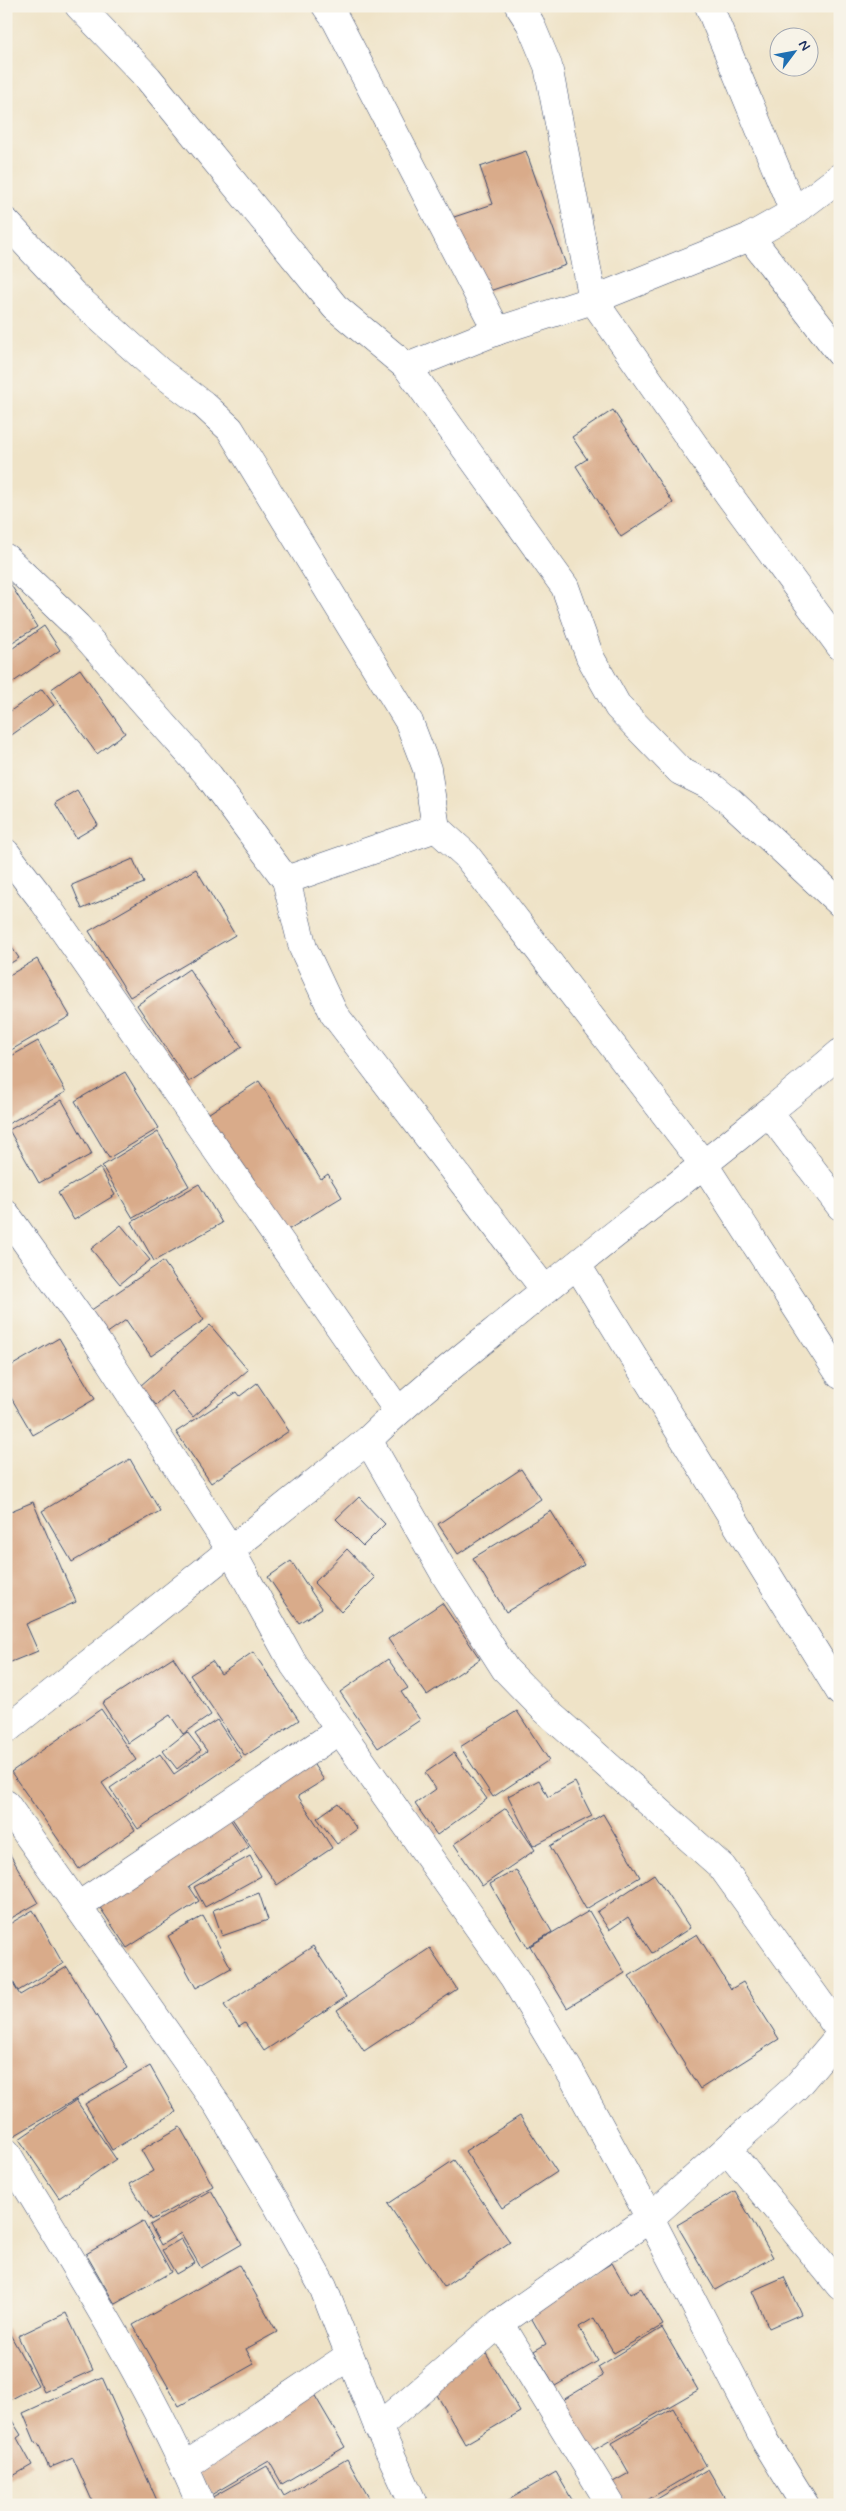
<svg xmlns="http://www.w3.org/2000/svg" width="846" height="2511" font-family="Mynerve,sans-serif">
<rect width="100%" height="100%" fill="#f7f3e8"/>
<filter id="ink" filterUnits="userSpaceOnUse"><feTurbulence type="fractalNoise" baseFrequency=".02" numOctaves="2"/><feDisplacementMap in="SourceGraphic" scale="10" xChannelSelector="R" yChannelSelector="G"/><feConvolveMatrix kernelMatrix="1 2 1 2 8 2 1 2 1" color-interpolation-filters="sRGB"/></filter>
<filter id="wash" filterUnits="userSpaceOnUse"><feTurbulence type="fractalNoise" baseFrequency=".0096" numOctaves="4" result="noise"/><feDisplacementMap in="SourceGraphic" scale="20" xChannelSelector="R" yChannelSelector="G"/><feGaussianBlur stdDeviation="1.12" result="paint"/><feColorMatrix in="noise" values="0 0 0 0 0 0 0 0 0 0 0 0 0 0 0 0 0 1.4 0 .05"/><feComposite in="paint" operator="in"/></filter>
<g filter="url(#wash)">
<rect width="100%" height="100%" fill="#efe3c7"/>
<g id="blocks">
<!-- building -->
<g fill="#d9ab8a">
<polygon points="526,151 566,265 469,298 442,221 493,204 480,167"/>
<polygon points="613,410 673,503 621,537 576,466 587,459 572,437"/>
<polygon points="6,577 37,627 6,646"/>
<polygon points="44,626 60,650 6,687 6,653"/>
<polygon points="80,669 125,733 97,754 50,690"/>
<polygon points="42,689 54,705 6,739 6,708 9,712"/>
<polygon points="77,790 98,825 76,838 55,803"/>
<polygon points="133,859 144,883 82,909 72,885"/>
<polygon points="196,869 235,935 130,997 89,931"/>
<polygon points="6,939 19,958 6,966"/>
<polygon points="37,959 70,1016 6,1053 6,977"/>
<polygon points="189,969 242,1047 189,1082 137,1005"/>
<polygon points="38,1041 66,1092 6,1125 6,1059"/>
<polygon points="125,1072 159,1128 109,1158 75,1101"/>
<polygon points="259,1081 321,1179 328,1174 342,1197 281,1234 206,1115"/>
<polygon points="62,1100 92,1154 39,1183 9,1130"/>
<polygon points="158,1132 189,1186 133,1218 102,1166"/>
<polygon points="100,1168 115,1195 74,1220 58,1193"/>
<polygon points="199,1184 222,1223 154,1261 132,1222"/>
<polygon points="121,1225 150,1260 120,1284 91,1249"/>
<polygon points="163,1261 204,1320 151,1356 126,1320 106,1334 90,1311"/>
<polygon points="210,1325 248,1370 193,1417 171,1391 156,1405 140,1386"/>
<polygon points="59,1338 95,1399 33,1435 6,1389 6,1369"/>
<polygon points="257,1383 289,1431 211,1483 176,1432 237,1392 240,1396"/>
<polygon points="130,1459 160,1511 72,1562 42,1511"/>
<polygon points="521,1469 541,1499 458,1554 438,1524"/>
<polygon points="359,1497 385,1524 363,1546 336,1519"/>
<polygon points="33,1502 76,1602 26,1624 38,1651 6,1664 6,1513"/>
<polygon points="551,1511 584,1565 506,1612 473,1558"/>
<polygon points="347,1549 375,1578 341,1612 314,1583"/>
<polygon points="291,1561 322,1608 299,1623 268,1577"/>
<polygon points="442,1603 480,1659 427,1695 388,1639"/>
<polygon points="253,1652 299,1720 245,1756 190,1675 212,1661 221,1674"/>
<polygon points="173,1657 211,1715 183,1734 170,1715 128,1743 102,1703"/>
<polygon points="388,1659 408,1688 401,1692 420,1720 378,1748 340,1692"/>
<polygon points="101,1709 136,1760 102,1783 135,1830 79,1869 11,1772"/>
<polygon points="517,1711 549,1760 493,1797 460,1747"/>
<polygon points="217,1720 242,1758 138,1829 110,1788 160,1754 174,1774 207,1751 195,1734"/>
<polygon points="187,1732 201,1750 177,1769 163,1751"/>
<polygon points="454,1753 487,1799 437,1835 415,1804 436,1789 425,1773"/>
<polygon points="308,1756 324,1780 298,1796 332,1848 277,1885 227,1811"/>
<polygon points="539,1780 548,1797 575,1782 592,1816 533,1846 508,1796"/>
<polygon points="338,1803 357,1829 337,1844 317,1818"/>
<polygon points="506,1808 535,1850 482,1886 454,1844"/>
<polygon points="226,1813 249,1847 189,1886 199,1901 127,1948 95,1900"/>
<polygon points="603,1814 640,1877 586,1909 550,1846"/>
<polygon points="8,1851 38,1903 6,1921 6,1852"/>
<polygon points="250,1856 261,1876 205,1907 194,1887"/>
<polygon points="516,1870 552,1932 527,1947 490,1884"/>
<polygon points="654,1874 690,1928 652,1953 628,1917 609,1930 597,1912"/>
<polygon points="259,1893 268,1920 222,1936 213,1910"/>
<polygon points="33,1910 63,1964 18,1991 6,1969 6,1926"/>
<polygon points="589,1911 625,1973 567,2008 530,1946"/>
<polygon points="203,1916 231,1968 196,1988 168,1936"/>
<polygon points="697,1934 731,1989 743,1982 779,2039 700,2089 629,1976"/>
<polygon points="313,1946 346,1997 264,2051 245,2023 239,2027 224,2005"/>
<polygon points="430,1948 457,1989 364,2051 337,2010"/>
<polygon points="67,1967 128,2068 12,2137 6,2128 6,1973 20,1995"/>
<polygon points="150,2066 176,2112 112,2150 85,2104"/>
<polygon points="76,2100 116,2159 59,2198 19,2139"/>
<polygon points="520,2116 557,2172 502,2208 465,2151"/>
<polygon points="180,2127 213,2186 152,2220 130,2184 153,2171 141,2150"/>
<polygon points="454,2160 510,2242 444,2287 388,2204"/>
<polygon points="211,2190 242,2244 201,2268 181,2233 161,2245 150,2225"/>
<polygon points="735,2191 773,2257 715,2290 677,2225"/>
<polygon points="143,2221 171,2272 115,2304 86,2254"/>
<polygon points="181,2239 195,2263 176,2274 162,2250"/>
<polygon points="612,2263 630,2294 641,2288 663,2325 614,2353 594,2318 579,2327 598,2361 555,2386 534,2351 546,2344 528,2312"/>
<polygon points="239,2265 277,2332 246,2349 254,2364 179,2406 133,2325"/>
<polygon points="784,2277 801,2314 769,2328 752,2291"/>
<polygon points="66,2313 93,2370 44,2392 18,2336"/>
<polygon points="6,2327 38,2385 6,2402"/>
<polygon points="662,2328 698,2390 592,2451 563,2400 603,2376 598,2367"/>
<polygon points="484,2350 520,2412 465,2444 429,2381"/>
<polygon points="102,2377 159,2505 94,2505 73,2458 49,2468 38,2443 36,2444 23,2413"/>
<polygon points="311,2389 345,2447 282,2484 269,2461 211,2495 190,2459"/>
<polygon points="673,2408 706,2465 639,2505 626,2505 613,2482 629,2473 612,2443"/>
<polygon points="6,2411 21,2435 17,2438 32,2465 6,2480"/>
<polygon points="347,2459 373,2505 212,2505 209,2499 267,2466 284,2496"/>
<polygon points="708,2469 729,2505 654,2505 652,2502"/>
<polygon points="556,2472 575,2505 500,2505"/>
</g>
</g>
</g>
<g filter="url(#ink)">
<use href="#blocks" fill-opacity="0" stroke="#3b4a6e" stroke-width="1"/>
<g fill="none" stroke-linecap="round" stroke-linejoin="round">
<defs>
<g id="minor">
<polyline points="79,6 148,78 335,307 407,367 565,587 590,657 618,707 680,771 712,787 732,803 840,903"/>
<polyline points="326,6 336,20 497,331"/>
<polyline points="519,6 530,23 548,66 593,300 729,495 840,646"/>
<polyline points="709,6 794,212"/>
<polyline points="6,222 73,294 159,371 203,404 230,429 409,722 427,769 436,828"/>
<polyline points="750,237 840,353"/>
<polyline points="407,367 497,331 593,300 750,237 794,212 840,177"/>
<polyline points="6,558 77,626 209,776 286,880 303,948 334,1014 545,1290"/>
<polyline points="6,853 44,902 398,1411"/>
<polyline points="286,880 436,828 466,855 705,1166 840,1375"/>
<polyline points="769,1113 840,1206"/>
<polyline points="6,1214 97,1342 230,1549 294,1665 514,1978 573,2077 650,2218 766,2442 805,2505"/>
<polyline points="577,1265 840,1692"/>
<polyline points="368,1440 447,1578 505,1669 544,1709 722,1867 840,2031"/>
<path d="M6,1730L368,1440C411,1398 459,1360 506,1322C616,1231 731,1146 840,1053"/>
<polyline points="6,1804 218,2106 276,2203 323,2287 378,2427 414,2505"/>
<polyline points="78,1906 340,1730"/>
<polyline points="728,2150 840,2286"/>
<path d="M6,2152C75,2267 149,2381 201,2505"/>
<polyline points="500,2323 611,2505"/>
<polyline points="378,2427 500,2323 650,2218 796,2087 840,2035"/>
<polyline points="185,2466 349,2356"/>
</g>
</defs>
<!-- minor casing -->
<use href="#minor" stroke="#3b4a6e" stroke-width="29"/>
<!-- minor -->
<use href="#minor" stroke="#fff" stroke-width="28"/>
</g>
</g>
<!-- margin -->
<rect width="846" height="2511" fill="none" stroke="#f7f3e8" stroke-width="25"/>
<!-- north arrow -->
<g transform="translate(794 52) rotate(58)"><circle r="24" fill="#f7f3e8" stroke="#9fa5b1"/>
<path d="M0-4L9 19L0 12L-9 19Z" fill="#1f6fb2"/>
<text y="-8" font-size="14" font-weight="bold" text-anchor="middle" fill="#1b2f5e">N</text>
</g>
</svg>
